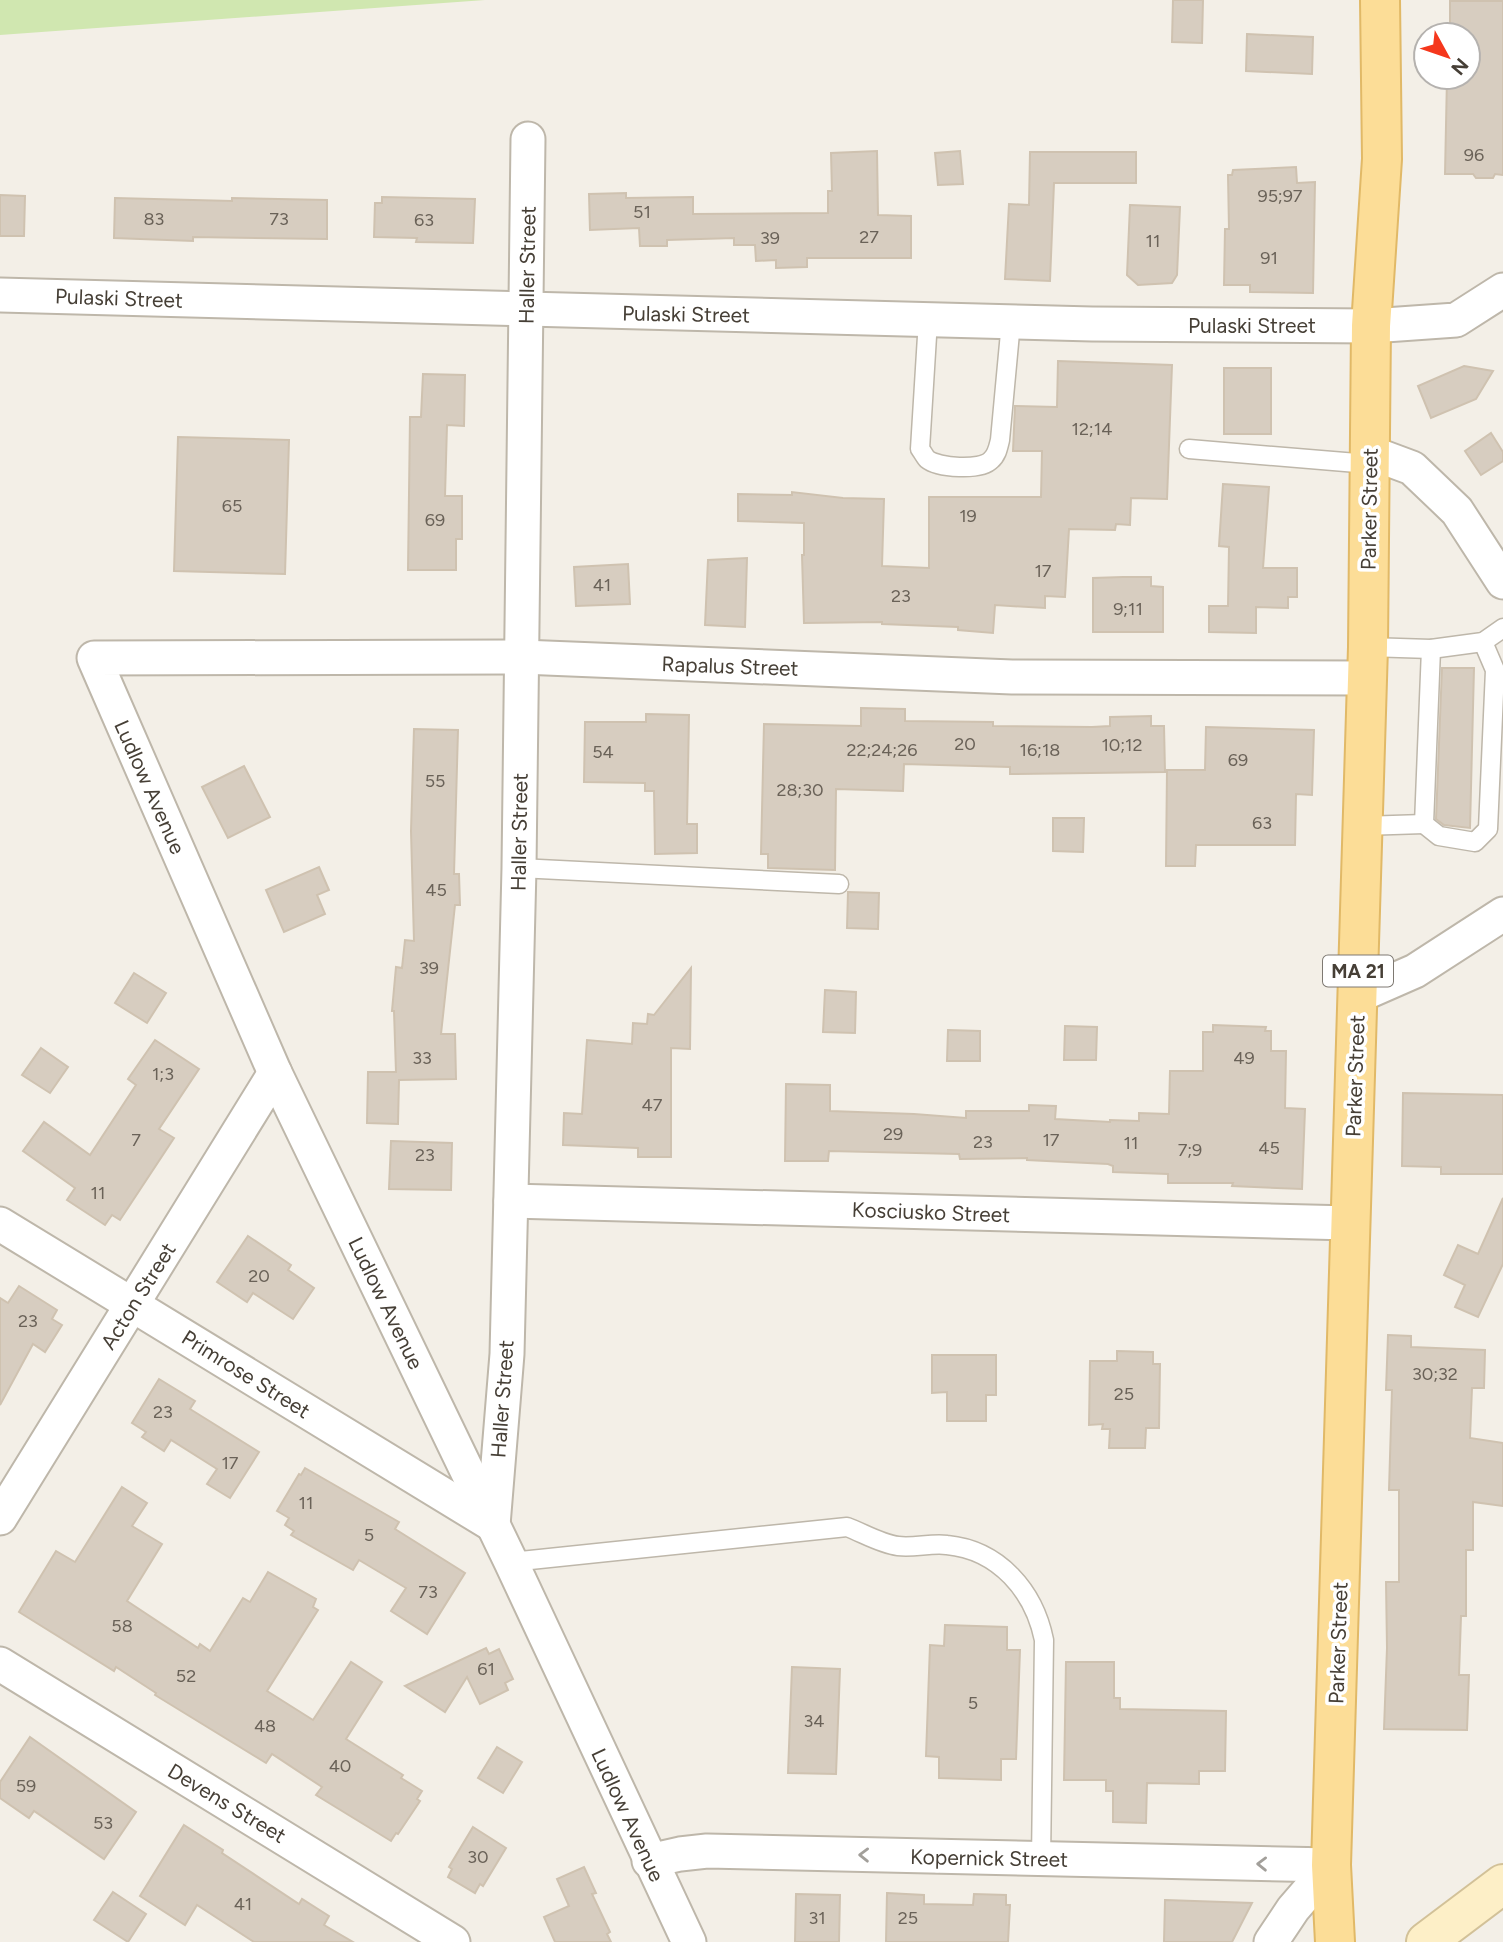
<svg xmlns="http://www.w3.org/2000/svg" width="1503" height="1942" font-family="Figtree,sans-serif">
<rect width="100%" height="100%" fill="#f3efe7"/>
<!-- green -->
<polygon fill="#d0e7b0" points="0,0 485,0 0,35"/>
<!-- building -->
<g fill="#d7cdc0" stroke="#cfc2b0" stroke-width="2">
<polygon points="1173,0 1203,0 1202,43 1172,42"/>
<polygon points="1450,1 1503,1 1503,175 1495,174 1493,178 1476,178 1473,174 1445,174 1447,77 1468,77 1468,35 1450,35"/>
<polygon points="1247,34 1313,37 1312,74 1246,71"/>
<polygon points="877,151 878,215 911,216 911,258 807,258 807,267 776,268 776,260 756,261 755,245 734,245 734,238 667,240 667,246 640,246 639,228 590,230 589,194 626,193 626,198 693,197 693,214 828,213 828,191 832,191 831,153"/>
<polygon points="960,151 963,184 938,185 935,153"/>
<polygon points="1030,152 1136,152 1136,183 1054,183 1050,281 1005,279 1009,204 1029,205"/>
<polygon points="1296,167 1297,183 1315,182 1313,293 1250,292 1250,285 1224,285 1225,229 1229,229 1228,175 1232,175 1233,170"/>
<polygon points="0,195 25,196 24,236 0,236"/>
<polygon points="382,197 475,199 473,243 416,242 417,238 374,237 375,203 382,203"/>
<polygon points="115,198 232,201 232,198 327,200 327,239 193,237 193,241 114,238"/>
<polygon points="1130,205 1180,207 1177,275 1172,283 1138,285 1127,275"/>
<polygon points="1058,361 1172,365 1167,499 1131,498 1130,525 1116,524 1115,530 1069,529 1065,597 1045,596 1045,608 995,605 993,633 958,630 958,627 882,624 882,622 804,623 802,555 804,555 804,523 738,521 738,494 792,495 792,492 843,498 884,499 882,566 929,568 929,497 1041,497 1042,451 1013,451 1015,406 1057,407"/>
<polygon points="1464,366 1493,371 1476,399 1431,418 1418,386"/>
<rect x="1224" y="368" width="47" height="66"/>
<polygon points="423,374 465,375 464,426 447,425 445,496 462,496 462,539 456,539 456,570 408,570 410,417 421,417"/>
<polygon points="1491,433 1503,452 1503,461 1481,475 1465,451"/>
<polygon points="178,437 289,440 285,574 174,571"/>
<polygon points="1223,484 1269,487 1263,568 1297,568 1297,597 1288,597 1288,608 1256,607 1256,633 1209,632 1209,606 1228,606 1229,547 1219,546"/>
<polygon points="747,558 745,627 705,625 708,560"/>
<polygon points="628,564 630,604 576,606 574,567"/>
<polygon points="1123,577 1151,577 1151,586 1163,587 1163,632 1093,632 1093,578"/>
<polygon points="1442,668 1474,668 1470,828 1444,825 1436,819"/>
<polygon points="861,708 905,709 905,721 993,722 993,726 1092,727 1110,726 1110,717 1151,716 1151,726 1164,726 1165,772 1010,774 1010,767 904,764 903,791 836,789 835,870 768,868 768,854 761,854 764,724 861,726"/>
<polygon points="646,714 689,715 687,824 697,824 697,853 655,854 654,791 645,791 645,783 584,782 585,722 646,722"/>
<polygon points="1206,727 1314,730 1312,795 1296,794 1295,845 1196,845 1195,866 1166,866 1167,770 1205,770"/>
<polygon points="414,729 458,730 454,874 459,874 460,905 455,905 441,1034 455,1034 456,1079 399,1080 398,1124 367,1123 368,1072 396,1072 394,1011 392,1011 396,967 402,968 405,940 414,941 411,831"/>
<polygon points="244,766 270,817 228,838 202,787"/>
<polygon points="1053,818 1084,818 1083,852 1053,851"/>
<polygon points="319,867 329,890 317,895 325,914 284,932 266,890"/>
<polygon points="848,892 879,893 878,929 847,928"/>
<polygon points="691,968 690,1049 671,1048 671,1157 638,1157 638,1148 563,1145 564,1113 582,1114 587,1040 632,1044 633,1023 647,1024 648,1014 654,1015"/>
<polygon points="134,973 166,993 147,1023 115,1003"/>
<polygon points="825,990 856,992 855,1033 823,1032"/>
<polygon points="1213,1025 1266,1027 1265,1031 1271,1031 1271,1051 1286,1051 1285,1108 1305,1109 1302,1189 1232,1186 1233,1183 1168,1183 1168,1174 1113,1172 1113,1166 1108,1164 1027,1160 1027,1158 960,1159 959,1154 829,1151 828,1161 785,1161 786,1084 830,1085 830,1111 914,1114 966,1118 966,1111 1029,1111 1029,1105 1056,1106 1055,1119 1110,1122 1110,1120 1139,1121 1139,1113 1169,1114 1170,1071 1203,1071 1203,1032 1213,1032"/>
<polygon points="1065,1026 1097,1027 1096,1060 1064,1060"/>
<polygon points="948,1030 980,1031 980,1061 947,1061"/>
<polygon points="155,1040 199,1069 159,1129 174,1138 120,1220 112,1215 105,1225 67,1200 75,1188 23,1151 44,1122 90,1155 136,1085 128,1079"/>
<polygon points="41,1048 68,1067 50,1093 22,1075"/>
<polygon points="1403,1093 1503,1095 1503,1174 1441,1174 1441,1167 1402,1166"/>
<polygon points="391,1141 452,1143 451,1190 389,1189"/>
<polygon points="1503,1198 1503,1264 1478,1317 1455,1307 1465,1285 1444,1275 1458,1245 1478,1254"/>
<polygon points="248,1236 291,1265 288,1270 314,1288 293,1319 253,1293 247,1302 217,1282"/>
<polygon points="19,1286 57,1310 52,1319 62,1325 45,1352 33,1344 0,1405 0,1298 8,1303"/>
<polygon points="1388,1335 1411,1336 1411,1347 1485,1350 1484,1388 1472,1388 1470,1438 1503,1443 1503,1506 1473,1502 1473,1550 1466,1550 1466,1616 1461,1616 1459,1675 1469,1675 1467,1730 1384,1729 1387,1648 1386,1582 1399,1582 1399,1490 1389,1490 1392,1390 1386,1390"/>
<polygon points="1117,1351 1153,1352 1153,1364 1160,1364 1159,1428 1146,1428 1145,1448 1109,1448 1110,1429 1102,1429 1103,1424 1089,1425 1090,1361 1117,1361"/>
<polygon points="932,1355 996,1355 996,1395 986,1395 986,1421 947,1421 947,1392 932,1393"/>
<polygon points="159,1379 195,1401 190,1409 259,1452 230,1498 207,1484 217,1469 171,1440 164,1451 142,1437 146,1432 132,1423"/>
<polygon points="305,1468 399,1522 395,1529 465,1573 427,1634 391,1611 406,1588 359,1560 353,1570 291,1535 294,1531 285,1525 289,1518 277,1511 299,1474 301,1475"/>
<polygon points="122,1487 147,1503 132,1526 162,1544 127,1601 198,1648 200,1644 210,1651 243,1598 250,1602 268,1572 316,1599 313,1607 318,1610 267,1691 313,1720 351,1662 382,1682 346,1739 403,1775 401,1778 422,1791 417,1799 420,1801 398,1834 396,1833 391,1841 316,1795 322,1787 272,1754 266,1763 155,1695 156,1693 116,1667 114,1671 19,1612 56,1551 75,1562"/>
<polygon points="945,1625 1007,1627 1007,1650 1020,1650 1016,1759 1001,1759 1001,1780 939,1778 939,1757 926,1756 930,1645 944,1646"/>
<polygon points="486,1648 489,1654 499,1649 513,1679 505,1683 508,1690 480,1704 467,1677 445,1712 405,1686"/>
<polygon points="1066,1662 1114,1662 1114,1698 1120,1698 1120,1709 1226,1711 1225,1771 1199,1771 1199,1784 1147,1783 1146,1823 1113,1822 1113,1791 1106,1791 1106,1780 1064,1780"/>
<polygon points="792,1667 840,1669 836,1774 788,1773"/>
<polygon points="30,1737 136,1812 104,1859 34,1811 29,1818 0,1798 0,1782"/>
<polygon points="497,1747 522,1762 503,1793 478,1778"/>
<polygon points="184,1825 223,1850 222,1853 299,1904 302,1899 329,1916 324,1925 353,1942 254,1942 197,1905 185,1925 140,1896"/>
<polygon points="473,1827 506,1848 483,1886 480,1884 475,1893 448,1877 452,1869 449,1867"/>
<polygon points="584,1867 596,1893 592,1894 610,1932 607,1934 611,1942 555,1942 544,1917 569,1906 557,1879"/>
<polygon points="113,1892 146,1914 128,1942 94,1920"/>
<polygon points="887,1893 924,1895 924,1904 973,1905 974,1894 1006,1895 1006,1905 1010,1905 1008,1942 886,1942"/>
<polygon points="796,1894 840,1895 839,1942 795,1942"/>
<polygon points="1165,1900 1252,1903 1232,1942 1164,1942"/>
</g>
<g fill="none" stroke-linecap="round" stroke-linejoin="round">
<defs>
<g id="service">
<path d="M928,320L920,449C922,451 925,457 927,459C938,468 981,471 991,460C997,455 998,448 1000,440L1011,322"/>
<polyline points="1189,449 1369,464"/>
<polyline points="1368,647 1431,649 1483,642 1503,628"/>
<polyline points="1431,649 1424,824 1439,836 1475,842 1488,829 1495,670 1483,642"/>
<polyline points="1362,826 1424,824"/>
<polyline points="519,868 839,884"/>
<path d="M511,1562L847,1527C863,1533 881,1544 898,1546C914,1548 931,1543 947,1545C999,1550 1034,1591 1044,1640L1041,1860"/>
</g>
<g id="minor">
<polyline points="0,295 1092,324 1371,326 1456,320 1503,290"/>
<polyline points="1369,452 1412,468 1457,511 1503,582"/>
<polyline points="1358,996 1415,971 1503,914"/>
<polyline points="511,1201 1350,1223"/>
<polyline points="0,1224 493,1525 507,1354 519,868 528,139"/>
<polyline points="0,1518 275,1073"/>
<polyline points="0,1664 453,1942"/>
<polyline points="649,1861 680,1854 707,1851 1331,1865"/>
<polyline points="689,1942 511,1562 275,1073 94,658 522,657 1012,677 1366,678"/>
<polyline points="1271,1942 1293,1909 1331,1865"/>
</g>
<polyline id="secondary" points="1426,1942 1503,1884"/>
<polyline id="primary" points="1335,1942 1331,1865 1368,647 1371,326 1382,159 1380,0"/>
</defs>
<!-- service casing -->
<use href="#service" stroke="#beb7aa" stroke-width="21"/>
<!-- minor casing -->
<use href="#minor" stroke="#beb7aa" stroke-width="37"/>
<!-- secondary casing -->
<use href="#secondary" stroke="#d2c198" stroke-width="42"/>
<!-- primary casing -->
<use href="#primary" stroke="#e1b967" stroke-width="42"/>
<!-- service -->
<use href="#service" stroke="#fff" stroke-width="18"/>
<!-- minor -->
<use href="#minor" stroke="#fff" stroke-width="33"/>
<!-- secondary -->
<use href="#secondary" stroke="#fdefc7" stroke-width="38"/>
<!-- primary -->
<use href="#primary" stroke="#fcdd97" stroke-width="38"/>
</g>
<!-- one-way arrows -->
<defs><path id="oneway-chevron" d="M-2-3.5L2.5 0L-2 3.5" fill="none" stroke-width="1.6" stroke-linecap="round" stroke-linejoin="round" transform="scale(1.75)"/></defs>
<g stroke="#a29f9a">
<use href="#oneway-chevron" transform="translate(864 1855) rotate(-179)"/>
<use href="#oneway-chevron" transform="translate(1262 1864) rotate(-179)"/>
</g>
<g text-anchor="middle" dominant-baseline="central" stroke-width="7" stroke-linejoin="round" paint-order="stroke">
<!-- number labels -->
<g font-size="18" fill="#6a6258">
<text x="1474" y="155">96</text>
<text x="1280" y="196">95;97</text>
<text x="642" y="212">51</text>
<text x="154" y="219">83</text>
<text x="279" y="219">73</text>
<text x="424" y="220">63</text>
<text x="869" y="237">27</text>
<text x="770" y="238">39</text>
<text x="1153" y="241">11</text>
<text x="1269" y="258">91</text>
<text x="1092" y="429">12;14</text>
<text x="232" y="506">65</text>
<text x="968" y="516">19</text>
<text x="435" y="520">69</text>
<text x="1043" y="571">17</text>
<text x="602" y="585">41</text>
<text x="901" y="596">23</text>
<text x="1128" y="609">9;11</text>
<text x="965" y="744">20</text>
<text x="1122" y="745">10;12</text>
<text x="882" y="750">22;24;26</text>
<text x="1040" y="750">16;18</text>
<text x="603" y="752">54</text>
<text x="1238" y="760">69</text>
<text x="435" y="781">55</text>
<text x="800" y="790">28;30</text>
<text x="1262" y="823">63</text>
<text x="436" y="890">45</text>
<text x="429" y="968">39</text>
<text x="422" y="1058">33</text>
<text x="1244" y="1058">49</text>
<text x="163" y="1074">1;3</text>
<text x="652" y="1105">47</text>
<text x="893" y="1134">29</text>
<text x="136" y="1140">7</text>
<text x="1051" y="1140">17</text>
<text x="983" y="1142">23</text>
<text x="1131" y="1143">11</text>
<text x="1269" y="1148">45</text>
<text x="1190" y="1150">7;9</text>
<text x="425" y="1155">23</text>
<text x="98" y="1193">11</text>
<text x="259" y="1276">20</text>
<text x="28" y="1321">23</text>
<text x="1435" y="1374">30;32</text>
<text x="1124" y="1394">25</text>
<text x="163" y="1412">23</text>
<text x="230" y="1463">17</text>
<text x="306" y="1503">11</text>
<text x="369" y="1535">5</text>
<text x="428" y="1592">73</text>
<text x="122" y="1626">58</text>
<text x="486" y="1669">61</text>
<text x="186" y="1676">52</text>
<text x="973" y="1703">5</text>
<text x="814" y="1721">34</text>
<text x="265" y="1726">48</text>
<text x="340" y="1766">40</text>
<text x="26" y="1786">59</text>
<text x="103" y="1823">53</text>
<text x="478" y="1857">30</text>
<text x="243" y="1904">41</text>
<text x="817" y="1918">31</text>
<text x="908" y="1918">25</text>
</g>
<!-- shield labels -->
<rect fill="#fff" stroke="#7e7972" stroke-width="2" x="1323" y="955.5" width="70" height="31" rx="5"/>
<g font-size="19" font-weight="bold" fill="#463f36">
<text x="1358" y="971">MA 21</text>
</g>
<!-- street labels -->
<g font-size="21" fill="#463f36" stroke="#fff">
<text transform="translate(527 265) rotate(-89)">Haller Street</text>
<text transform="translate(119 298) rotate(2)">Pulaski Street</text>
<text transform="translate(686 314) rotate(1)">Pulaski Street</text>
<text x="1252" y="325">Pulaski Street</text>
<text transform="translate(1369 509) rotate(-89)">Parker Street</text>
<text transform="translate(730 666) rotate(2)">Rapalus Street</text>
<text transform="translate(150 787) rotate(66)">Ludlow Avenue</text>
<text transform="translate(519 832) rotate(-89)">Haller Street</text>
<text transform="translate(1355 1076) rotate(-88)">Parker Street</text>
<text transform="translate(931 1212) rotate(2)">Kosciusko Street</text>
<text transform="translate(138 1296) rotate(-58)">Acton Street</text>
<text transform="translate(386 1303) rotate(64)">Ludlow Avenue</text>
<text transform="translate(246 1374) rotate(32)">Primrose Street</text>
<text transform="translate(502 1399) rotate(-86)">Haller Street</text>
<text transform="translate(1338 1643) rotate(-88)">Parker Street</text>
<text transform="translate(227 1803) rotate(31)">Devens Street</text>
<text transform="translate(628 1815) rotate(65)">Ludlow Avenue</text>
<text transform="translate(989 1858) rotate(1)">Kopernick Street</text>
</g>
</g>
<!-- north arrow -->
<g transform="translate(1447 56) rotate(130)"><circle r="33" fill="#ffffff" stroke="#b5b2af" stroke-width="2"/>
<path d="M0-5L12 26L0 18L-12 26Z" fill="#f5371c"/>
<text y="-10" font-size="19" font-weight="bold" text-anchor="middle" fill="#463f36">N</text>
</g>
</svg>
